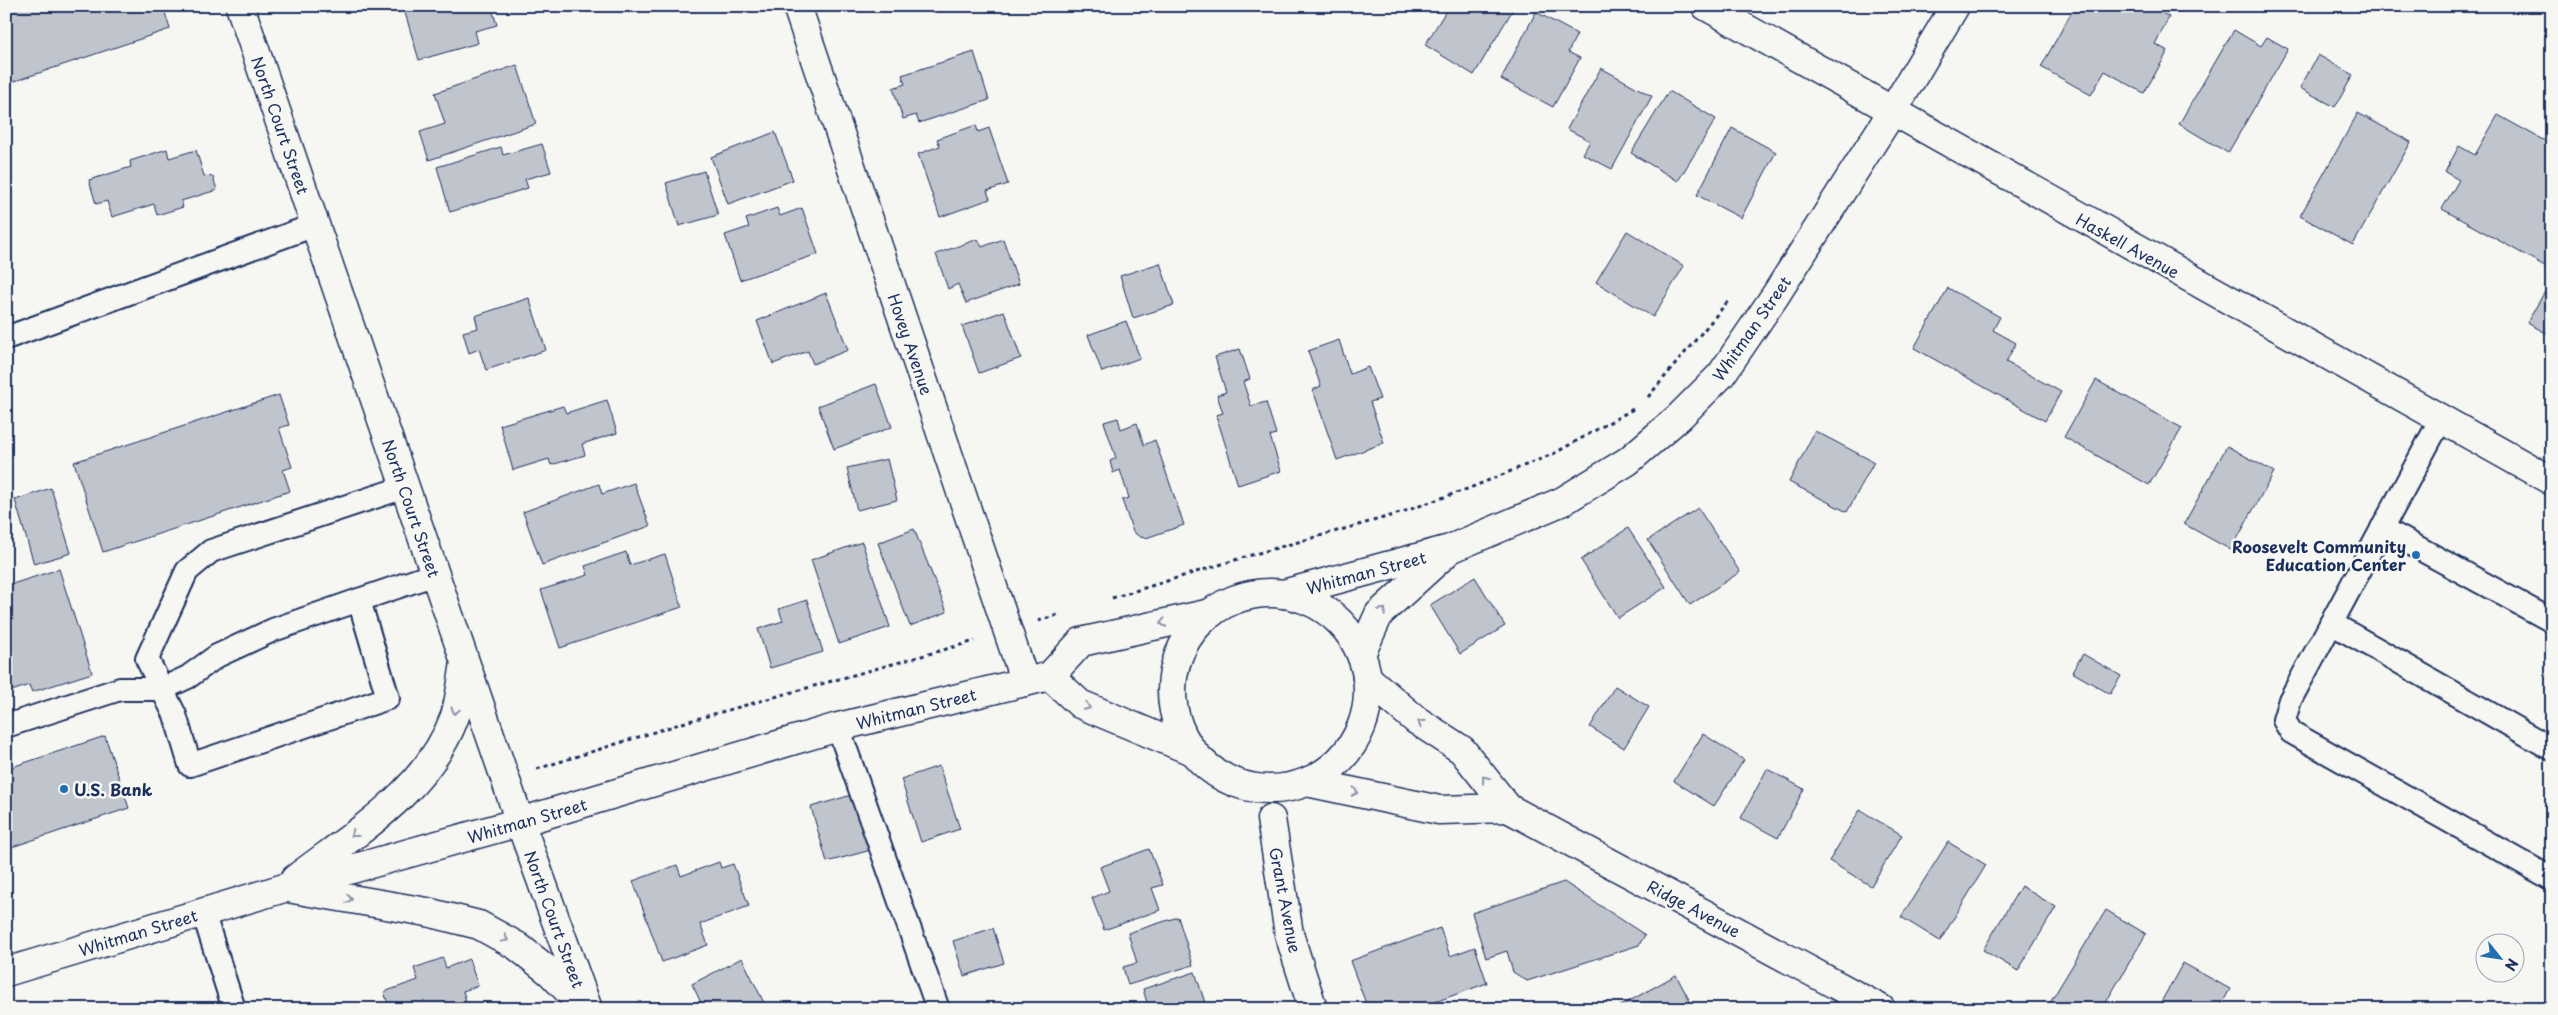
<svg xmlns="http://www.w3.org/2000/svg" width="2558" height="1015" font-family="'Playpen Sans',sans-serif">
<rect width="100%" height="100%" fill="#f6f6f2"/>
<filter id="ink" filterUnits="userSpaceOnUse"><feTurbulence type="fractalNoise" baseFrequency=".02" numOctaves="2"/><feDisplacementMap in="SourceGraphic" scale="10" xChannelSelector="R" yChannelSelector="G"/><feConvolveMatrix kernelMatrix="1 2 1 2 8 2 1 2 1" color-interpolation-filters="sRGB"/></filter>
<g filter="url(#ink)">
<!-- building -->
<g fill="#c0c4cd" stroke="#1b2f5e">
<polygon points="6,6 163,6 170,29 9,83 6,74"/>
<polygon points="403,6 491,6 497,25 475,31 478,43 419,60"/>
<polygon points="1449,6 1515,6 1474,75 1425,45"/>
<polygon points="2075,6 2151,6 2169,17 2155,44 2168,51 2144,93 2105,71 2091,95 2041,67"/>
<polygon points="1536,12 1577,34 1568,52 1580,58 1553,107 1501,79"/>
<polygon points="2234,30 2261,46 2267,37 2288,49 2228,153 2179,124"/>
<polygon points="974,52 989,100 919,123 916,115 903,119 893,88 905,84 902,75"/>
<polygon points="2318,55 2353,75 2335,107 2300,88"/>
<polygon points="517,65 536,124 429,160 420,132 445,124 435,93"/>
<polygon points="1601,68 1652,96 1612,169 1583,154 1590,141 1567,129"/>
<polygon points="1669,91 1716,119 1678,181 1631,153"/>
<polygon points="2358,113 2411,142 2353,245 2300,216"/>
<polygon points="2498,115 2552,145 2552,270 2442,209 2459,180 2445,172 2459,146 2475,155"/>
<polygon points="976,125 978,132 989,128 1008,184 987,191 990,199 940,217 918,154 940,146 937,139"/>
<polygon points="1732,128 1776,152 1741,218 1697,195"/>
<polygon points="775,132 793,180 728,204 711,157"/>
<polygon points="542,144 551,172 525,179 528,188 450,212 437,167 501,147 503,155"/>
<polygon points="167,149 169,158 196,150 204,176 213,177 217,190 181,201 183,207 157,215 154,204 112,217 107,201 96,204 89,180 131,167 130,161"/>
<polygon points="704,171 718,215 679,226 666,183"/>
<polygon points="777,208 780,216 802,208 818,254 740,280 725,235 749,227 746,219"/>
<polygon points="1627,231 1684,266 1653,317 1596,282"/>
<polygon points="978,239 982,247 1003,239 1019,284 966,303 958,284 948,289 936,254"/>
<polygon points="1160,263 1174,305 1133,318 1120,276"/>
<polygon points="2552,279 2552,336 2527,323"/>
<polygon points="1948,288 2000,317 1993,330 2016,343 2006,362 2061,392 2045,421 1914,348"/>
<polygon points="826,293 848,350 813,364 808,351 773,364 757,321"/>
<polygon points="529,298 546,350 486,370 479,349 469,353 463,332 478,328 475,316"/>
<polygon points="1004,311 1021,358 979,373 962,326"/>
<polygon points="1126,321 1140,358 1102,372 1088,335"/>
<polygon points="1339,340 1350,374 1368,367 1380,399 1370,402 1384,443 1337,460 1313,390 1321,386 1308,351"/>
<polygon points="1240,349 1250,379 1243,382 1251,406 1266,402 1276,434 1270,436 1281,471 1238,485 1216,415 1223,413 1217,395 1226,392 1215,357"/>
<polygon points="2096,380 2182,428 2149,485 2064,437"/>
<polygon points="876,384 892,427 834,449 818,406"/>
<polygon points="279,395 289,425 279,428 292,467 283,470 290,491 103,552 74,462"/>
<polygon points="607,400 617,433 582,444 585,455 551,465 549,459 513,470 500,425 563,406 566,413"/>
<polygon points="1118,418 1121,429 1137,423 1144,445 1155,440 1184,525 1146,538 1140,537 1133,532 1122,500 1129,498 1120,470 1113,473 1110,461 1116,458 1104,422"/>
<polygon points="1815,431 1874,462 1847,512 1789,482"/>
<polygon points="2227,446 2274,472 2231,550 2184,524"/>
<polygon points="887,459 897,500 857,510 847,468"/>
<polygon points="634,483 650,526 542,565 523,512 599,484 602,494"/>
<polygon points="51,488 71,553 34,564 15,500"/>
<polygon points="1698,508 1740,572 1690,605 1648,540"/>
<polygon points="1628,528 1666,587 1618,618 1581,560"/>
<polygon points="914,529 947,612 910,626 878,543"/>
<polygon points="862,542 890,627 839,644 811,560"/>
<polygon points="626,552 630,565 665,554 682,607 560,648 541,590 588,575 585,566"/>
<polygon points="59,569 92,673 32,692 29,685 6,693 6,586"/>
<polygon points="1475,577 1505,626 1460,654 1430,605"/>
<polygon points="807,600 823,652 770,668 758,629 783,621 779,609"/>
<polygon points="2083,654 2121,676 2110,694 2072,672"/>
<polygon points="1615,686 1649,707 1624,748 1590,727"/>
<polygon points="1703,734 1744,760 1714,806 1674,781"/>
<polygon points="105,736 129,808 6,849 6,769"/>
<polygon points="939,766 960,829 921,842 901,779"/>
<polygon points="1767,769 1804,789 1778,838 1741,818"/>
<polygon points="855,794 871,850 827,862 811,807"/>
<polygon points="1860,810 1902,835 1871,886 1829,861"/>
<polygon points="1948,842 1986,865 1940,941 1901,917"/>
<polygon points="1149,849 1163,885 1152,888 1160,910 1104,930 1092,898 1109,891 1100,867"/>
<polygon points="719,862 721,868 733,864 749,906 700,924 708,945 662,962 633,881 677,865 681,876"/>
<polygon points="1564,882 1645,935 1639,945 1527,981 1513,972 1507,951 1486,958 1472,913"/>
<polygon points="2021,886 2056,907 2018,971 1983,950"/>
<polygon points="2106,910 2146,934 2102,1009 2052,1009 2048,1006"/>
<polygon points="1178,917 1193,965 1128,985 1123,967 1137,963 1128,933"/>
<polygon points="993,928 1004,963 964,976 953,941"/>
<polygon points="1440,928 1450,956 1475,947 1487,983 1416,1009 1368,1009 1350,961"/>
<polygon points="443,958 446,968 469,959 478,986 463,991 466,1001 444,1009 390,1009 384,992 418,980 414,968"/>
<polygon points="742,958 767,1009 704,1009 692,984"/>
<polygon points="2183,963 2230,989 2219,1009 2157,1009"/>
<polygon points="1195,972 1207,1009 1149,1009 1143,989"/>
<polygon points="1676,975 1694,1009 1618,1009 1617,1008"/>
</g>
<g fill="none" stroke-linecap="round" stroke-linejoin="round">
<defs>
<g id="lane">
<polyline points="6,338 315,225"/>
<polyline points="2441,419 2290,700 2284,720 2291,732 2552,879"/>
<polyline points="2382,528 2552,621"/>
<polyline points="359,600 273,630 217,656 188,677 162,689 147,659 187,571 211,551 405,487"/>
<polyline points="2331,623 2552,749"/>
<polyline points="6,726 120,689 162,689 175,715 190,765 388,698 359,600 435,574"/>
<polyline points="838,727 938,1009"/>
<polyline points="203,912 234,1009"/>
</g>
<g id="street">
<polyline points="240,6 520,822 588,1009"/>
<polyline points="797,6 1025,682"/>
<polyline points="1706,6 2552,481"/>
<polyline points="1271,819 1289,934 1313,1009"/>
</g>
<g id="secondary">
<circle cx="1270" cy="691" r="98"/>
<polyline points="1283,594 1450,549 1563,501 1628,461 1678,418 1721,375 1775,296 1892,112 1955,6"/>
<polyline points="1361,654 1379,614 1447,552"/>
<polyline points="1050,676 1080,704 1192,751"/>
<polyline points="1367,678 1416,720 1462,750 1508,808 1881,1009"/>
<polyline points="1307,782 1439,810 1508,808"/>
<path d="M295,879C355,833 428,791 455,716C460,699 462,680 465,663"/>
<polyline points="293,889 427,912 479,925 517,946 550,972 586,1009"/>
<polyline points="6,972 284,888 520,822 838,727 1050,676 1081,642 1211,613"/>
</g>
</defs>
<!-- lane casing -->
<use href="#lane" stroke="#1b2f5e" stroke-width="26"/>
<!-- street casing -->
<use href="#street" stroke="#1b2f5e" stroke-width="31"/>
<!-- secondary casing -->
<use href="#secondary" stroke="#1b2f5e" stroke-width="31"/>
<!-- path -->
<g stroke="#1b2f5e" stroke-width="3" stroke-dasharray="4 4" stroke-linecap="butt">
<polyline points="1648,397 1729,300"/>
<polyline points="1112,598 1248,556 1394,515 1470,488 1555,453 1635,408"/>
<polyline points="1038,621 1061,614"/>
<polyline points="537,769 689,721 975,641"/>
</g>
<!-- lane -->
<use href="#lane" stroke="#f6f6f2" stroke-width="22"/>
<!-- street -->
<use href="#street" stroke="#f6f6f2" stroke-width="28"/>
<!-- secondary -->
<use href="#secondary" stroke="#f6f6f2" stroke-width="28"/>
</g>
<!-- one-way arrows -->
<defs><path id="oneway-chevron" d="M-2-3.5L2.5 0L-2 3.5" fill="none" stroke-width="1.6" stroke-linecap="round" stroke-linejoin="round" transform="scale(1.25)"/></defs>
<g stroke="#8892a8">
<use href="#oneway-chevron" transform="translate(1383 611) rotate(-47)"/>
<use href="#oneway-chevron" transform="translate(1163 623) rotate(168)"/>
<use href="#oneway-chevron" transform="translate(1087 707) rotate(23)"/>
<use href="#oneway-chevron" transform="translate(455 711) rotate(105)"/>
<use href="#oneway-chevron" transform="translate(1421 723) rotate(-145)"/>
<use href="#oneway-chevron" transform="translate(1485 779) rotate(-128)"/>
<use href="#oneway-chevron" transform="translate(1355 792) rotate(12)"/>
<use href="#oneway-chevron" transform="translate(354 834) rotate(143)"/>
<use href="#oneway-chevron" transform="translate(349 899) rotate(10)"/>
<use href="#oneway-chevron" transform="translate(505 939) rotate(29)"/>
</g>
</g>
<!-- markers -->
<g fill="#1f6fb2" stroke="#f6f6f2" stroke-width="2">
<circle cx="2416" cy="555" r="5"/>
<circle cx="64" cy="789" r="5"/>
</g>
<g text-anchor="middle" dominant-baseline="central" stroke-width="5" stroke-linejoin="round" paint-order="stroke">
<!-- street labels -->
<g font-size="16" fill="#1b2f5e" stroke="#f6f6f2">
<text transform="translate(281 125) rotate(71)">North Court Street</text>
<text transform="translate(2128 245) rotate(29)">Haskell Avenue</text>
<text transform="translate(1751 328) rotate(-55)">Whitman Street</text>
<text transform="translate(911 344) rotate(71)">Hovey Avenue</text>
<text transform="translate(412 508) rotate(71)">North Court Street</text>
<text transform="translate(1366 572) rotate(-15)">Whitman Street</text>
<text transform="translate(916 708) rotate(-14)">Whitman Street</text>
<text transform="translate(527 820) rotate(-16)">Whitman Street</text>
<text transform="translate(1286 900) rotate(79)">Grant Avenue</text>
<text transform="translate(1694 908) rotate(28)">Ridge Avenue</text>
<text transform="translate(555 919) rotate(70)">North Court Street</text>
<text transform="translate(138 932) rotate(-17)">Whitman Street</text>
</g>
<!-- poi labels -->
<g font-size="16" font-weight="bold" fill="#1b2f5e" stroke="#f6f6f2" text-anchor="end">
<text x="2406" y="546">Roosevelt Community<tspan x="2406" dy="18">Education Center</tspan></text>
<text x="74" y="789" text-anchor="start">U.S. Bank</text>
</g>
</g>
<!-- margin -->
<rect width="2558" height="1015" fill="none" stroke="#f6f6f2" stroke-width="25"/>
<rect x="12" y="12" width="2533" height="990" fill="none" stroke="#1b2f5e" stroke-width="2" filter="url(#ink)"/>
<!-- north arrow -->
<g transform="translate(2500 958) rotate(120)"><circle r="24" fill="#f6f6f2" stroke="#9ea6b7"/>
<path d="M0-4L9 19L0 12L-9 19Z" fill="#1f6fb2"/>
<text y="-8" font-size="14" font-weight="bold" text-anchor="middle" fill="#1b2f5e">N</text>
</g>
</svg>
